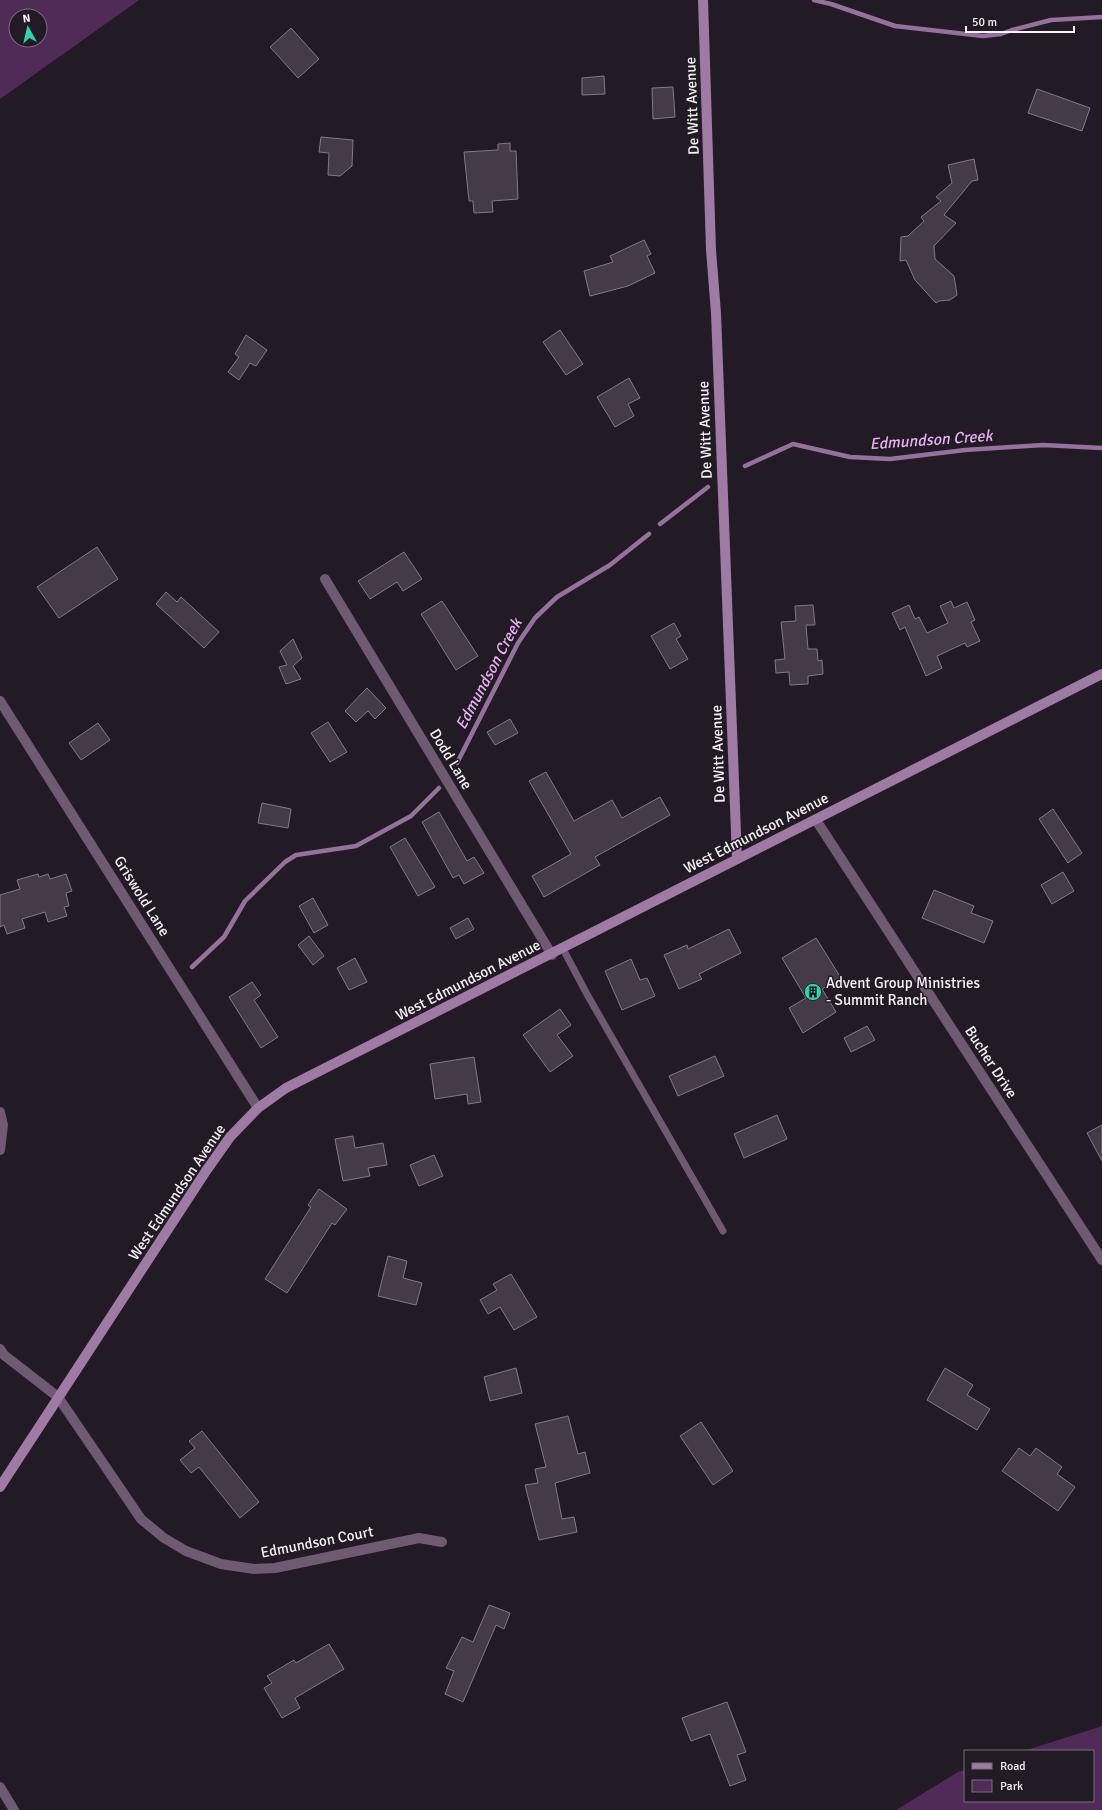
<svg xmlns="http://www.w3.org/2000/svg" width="1102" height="1810" font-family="Signika,sans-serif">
<rect width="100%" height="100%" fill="#221a24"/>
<!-- green -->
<g fill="#502b58" fill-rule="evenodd">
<path d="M0,0H139L0,99ZM16,16H40V40H16Z"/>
<polygon points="1102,1726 1102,1810 896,1810 958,1772 965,1770 965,1801 1093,1801 1093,1751 1024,1751"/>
</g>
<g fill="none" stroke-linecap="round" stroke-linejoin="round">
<!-- stream -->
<g stroke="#96719d" stroke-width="4.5">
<polyline points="814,0 831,4 895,26 983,36 1001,34 1012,30 1051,20 1102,17"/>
<polyline points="745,466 793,444 850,457 890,459 965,450 1043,445 1102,448"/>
<polyline points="660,524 708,487"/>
<polyline points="457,763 518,643 535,618 557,597 610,565 649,534"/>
<polyline points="192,967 224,937 245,901 285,862 296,855 356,846 411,816 439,788"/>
</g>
</g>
<!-- building -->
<g fill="#443b46" stroke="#847a86">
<polygon points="291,28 319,59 298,78 270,47"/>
<polygon points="604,76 605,94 582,95 582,78"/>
<polygon points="673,87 675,117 653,119 652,88"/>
<polygon points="1037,89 1090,108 1082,131 1028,113"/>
<polygon points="321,137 353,140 352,166 340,176 328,175 329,153 319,152"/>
<polygon points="510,143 510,151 516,151 518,199 492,201 493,212 474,213 473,201 469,201 464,152 498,150 498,144"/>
<polygon points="974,159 978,180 972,181 944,215 956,223 934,246 935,259 954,276 957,295 950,300 939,301 936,303 915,280 906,260 900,261 901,237 908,236 924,221 921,217 941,201 936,197 952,183 948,165"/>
<polygon points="644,240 651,254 647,256 655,273 628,286 590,296 584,271 613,262 610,256"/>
<polygon points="560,330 583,364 566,375 543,342"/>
<polygon points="246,335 267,350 256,366 250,363 239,380 228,372 239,357 235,354"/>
<polygon points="629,378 640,398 628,404 634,416 615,427 597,397"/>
<polygon points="97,547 118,579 59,618 37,587"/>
<polygon points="404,552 422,579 403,591 397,582 370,599 358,581"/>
<polygon points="166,592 177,602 181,597 219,632 204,648 156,604"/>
<polygon points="442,601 478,656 456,670 421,614"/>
<polygon points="951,601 954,608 967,602 975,620 971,622 980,641 967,647 965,643 937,656 942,668 926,676 905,627 900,630 892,613 909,605 915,619 919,617 927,633 948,623 940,606"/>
<polygon points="813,605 815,625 806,625 808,649 817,649 818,661 822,660 823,674 808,676 808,684 790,685 789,672 776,673 775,660 785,659 781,622 796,621 795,606"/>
<polygon points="674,623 681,636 676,639 688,659 670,669 651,636"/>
<polygon points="293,639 302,658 293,666 301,679 286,684 279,667 287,665 280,651"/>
<polygon points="367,688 386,708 375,719 368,711 356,722 345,711"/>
<polygon points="510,719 518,733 495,745 487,732"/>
<polygon points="328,722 347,752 330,762 311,733"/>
<polygon points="98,723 110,740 81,760 69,743"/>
<polygon points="546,772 574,821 612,800 622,818 660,797 670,815 595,857 600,865 544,897 532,876 571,854 529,781"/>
<polygon points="262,803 291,809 288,828 258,823"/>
<polygon points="1053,809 1082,853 1068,863 1039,819"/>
<polygon points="439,812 467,861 474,857 484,873 464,884 459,875 453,878 422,822"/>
<polygon points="405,838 435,887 418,896 390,847"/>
<polygon points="1063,872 1074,891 1052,904 1041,885"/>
<polygon points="38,874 39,877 48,874 50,879 66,874 72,891 66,893 69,906 64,907 67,916 48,922 45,912 22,919 25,928 7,934 4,925 0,927 0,895 20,889 17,880"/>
<polygon points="934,890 974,906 971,913 993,921 984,943 922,918"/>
<polygon points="313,898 328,925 314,933 299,906"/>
<polygon points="468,918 474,929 456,939 450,928"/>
<polygon points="729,929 741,953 699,974 702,979 679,989 664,955 687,945 688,949"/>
<polygon points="309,936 324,956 313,965 298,945"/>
<polygon points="816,938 841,978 822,989 836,1012 803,1033 789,1008 806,998 782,958"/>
<polygon points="355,958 367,982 349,990 337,968"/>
<polygon points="631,959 640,980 647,978 655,996 622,1010 605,971"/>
<polygon points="252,982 261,995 254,1000 278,1037 261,1048 229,997"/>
<polygon points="560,1009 571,1025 557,1035 573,1056 550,1072 523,1035"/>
<polygon points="867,1026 875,1040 851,1052 844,1038"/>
<polygon points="715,1056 724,1076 678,1096 669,1076"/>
<polygon points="474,1057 481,1102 468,1104 467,1094 435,1099 430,1064"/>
<polygon points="777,1115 787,1139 744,1158 734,1134"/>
<polygon points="1102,1125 1102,1161 1087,1133"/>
<polygon points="353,1136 355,1148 383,1143 387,1165 368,1168 370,1176 343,1181 335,1139"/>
<polygon points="434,1155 443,1176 419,1186 410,1165"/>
<polygon points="319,1189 347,1209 335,1225 332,1223 287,1293 265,1279 311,1207 308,1205"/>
<polygon points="388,1256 407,1261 403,1278 422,1283 416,1305 378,1296"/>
<polygon points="511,1274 537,1317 514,1330 500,1307 488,1314 480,1300 497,1290 493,1284"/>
<polygon points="516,1368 522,1393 490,1401 484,1377"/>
<polygon points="945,1368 973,1385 967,1395 990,1409 977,1430 927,1400"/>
<polygon points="568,1416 578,1454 585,1452 590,1473 555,1483 562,1519 574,1517 577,1532 539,1540 525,1485 538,1483 535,1469 546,1467 535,1424"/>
<polygon points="701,1422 733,1471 713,1485 680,1436"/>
<polygon points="202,1431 259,1502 240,1518 199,1467 191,1473 180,1460 195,1448 189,1441"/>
<polygon points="1019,1448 1030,1456 1036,1448 1062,1467 1057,1474 1075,1487 1058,1511 1002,1471"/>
<polygon points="489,1605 510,1613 504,1629 496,1625 463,1702 445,1694 454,1671 446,1668 462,1637 473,1642"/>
<polygon points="329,1644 344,1669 295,1698 300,1708 282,1718 264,1688 272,1683 267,1676 294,1660 296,1663"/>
<polygon points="727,1702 746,1752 737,1755 746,1780 730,1786 710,1734 691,1741 682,1718"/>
</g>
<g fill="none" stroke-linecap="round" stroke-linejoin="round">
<!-- lane -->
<polyline stroke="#6f5973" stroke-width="7" points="563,949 588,996 723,1231"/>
<!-- street -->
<g stroke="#6f5973" stroke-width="10">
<polyline points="325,579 552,955"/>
<polyline points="0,701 258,1108"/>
<polyline points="816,820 1102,1260"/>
<polyline points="0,1112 3,1125 0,1150"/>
<polyline points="0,1349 4,1355 58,1397 141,1519 164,1538 186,1551 221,1564 254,1569 275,1568 419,1538 442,1542"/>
<polyline points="0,1787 14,1810"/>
</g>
<!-- secondary -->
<g stroke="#9e7aa5" stroke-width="10">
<polyline points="703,0 711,250 716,313 737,859"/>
<polyline points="0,1487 206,1171 230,1137 258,1108 286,1088 1102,674"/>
</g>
</g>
<!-- icons -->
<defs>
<symbol id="building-disc" viewBox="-11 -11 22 22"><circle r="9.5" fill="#2dd5ab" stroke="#221a24"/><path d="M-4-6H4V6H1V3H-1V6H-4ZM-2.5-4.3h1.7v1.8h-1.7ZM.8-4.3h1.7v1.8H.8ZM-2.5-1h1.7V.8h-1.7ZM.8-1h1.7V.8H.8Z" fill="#111"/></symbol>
</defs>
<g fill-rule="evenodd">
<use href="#building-disc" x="803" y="982" width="20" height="20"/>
</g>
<g text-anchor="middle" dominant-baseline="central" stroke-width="3" stroke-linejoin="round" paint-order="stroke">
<!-- street labels -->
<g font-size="15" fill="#f7f1f8" stroke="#221a24">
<text transform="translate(692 106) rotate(-92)">De Witt Avenue</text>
<text transform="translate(705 430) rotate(-92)">De Witt Avenue</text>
<text transform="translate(718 754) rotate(-92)">De Witt Avenue</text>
<text transform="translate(451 759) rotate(59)">Dodd Lane</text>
<text transform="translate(756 833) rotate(-27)">West Edmundson Avenue</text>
<text transform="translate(142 896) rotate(58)">Griswold Lane</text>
<text transform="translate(468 980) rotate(-27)">West Edmundson Avenue</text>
<text transform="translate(991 1062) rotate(57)">Bucher Drive</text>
<text transform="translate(177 1192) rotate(-56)">West Edmundson Avenue</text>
<text transform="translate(317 1542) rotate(-11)">Edmundson Court</text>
</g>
<!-- poi labels -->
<g font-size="15" fill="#f7f1f8" stroke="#221a24" text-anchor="start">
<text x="826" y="983">Advent Group Ministries<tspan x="826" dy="17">- Summit Ranch</tspan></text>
</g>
<!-- water labels -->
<g font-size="16" font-style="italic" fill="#eab0f5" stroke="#221a24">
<text transform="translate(931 440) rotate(-4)">Edmundson Creek</text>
<text transform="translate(489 674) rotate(-62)">Edmundson Creek</text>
</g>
</g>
<!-- legend -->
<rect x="964" y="1750" width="130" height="52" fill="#221a24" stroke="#777079"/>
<rect x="972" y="1763" width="20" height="6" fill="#9e7aa5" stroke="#777079"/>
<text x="1000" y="1770" font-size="12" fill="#f7f1f8">Road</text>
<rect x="972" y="1780" width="20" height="12" fill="#502b58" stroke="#777079"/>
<text x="1000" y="1790" font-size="12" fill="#f7f1f8">Park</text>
<!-- north arrow -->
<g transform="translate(28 28) rotate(352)"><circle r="19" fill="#221a24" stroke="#777079"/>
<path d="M0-3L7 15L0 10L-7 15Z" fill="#2dd5ab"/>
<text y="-6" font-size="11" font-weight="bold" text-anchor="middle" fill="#f7f1f8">N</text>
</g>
<!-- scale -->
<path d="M966 26v6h108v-6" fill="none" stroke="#f7f1f8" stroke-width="2"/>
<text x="972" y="26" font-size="12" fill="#f7f1f8" stroke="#221a24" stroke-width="3" paint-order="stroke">50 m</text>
</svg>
